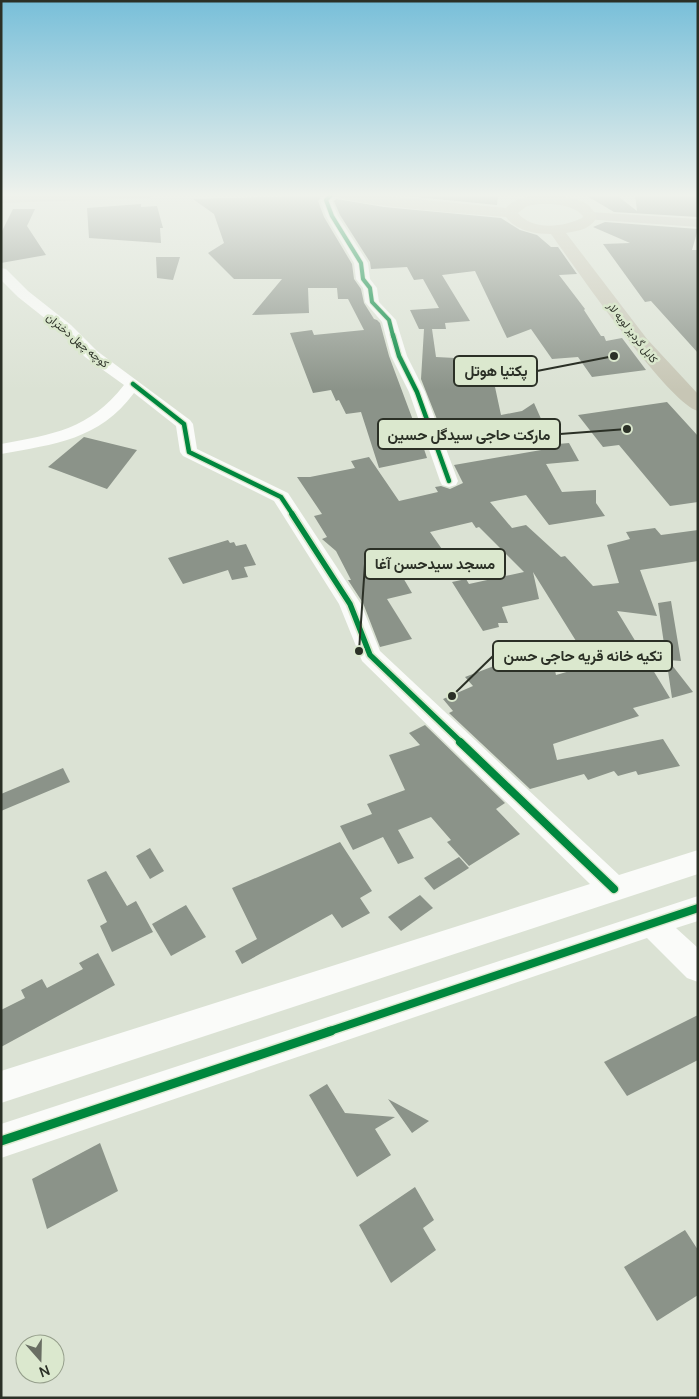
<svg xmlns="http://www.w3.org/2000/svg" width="699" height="1399" font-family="Manrope,Vazirmatn,sans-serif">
<rect width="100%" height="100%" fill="#dbe2d4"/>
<!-- building -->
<g fill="#8b9389">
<polygon points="388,194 498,194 497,205"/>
<polygon points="584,194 615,194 637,211 635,194 698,194 698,217 614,212"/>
<polygon points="321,196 318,201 324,217 352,264 354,279 361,289 364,303 374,319 377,320 380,323 389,356 417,431 418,423 423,437 420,437 427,458 379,468 361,412 346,414 339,400 336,401 331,390 313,393 290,333 312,330 314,335 364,330 348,299 338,299 337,288 308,288 309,313 252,315 282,279 234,279 208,253 224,243 214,214 193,199"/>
<polygon points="336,199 384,207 501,218 520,230 537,235 551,247 558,247 577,274 559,275 585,309 584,310 601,336 604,336 606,341 622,338 646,370 592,377 578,357 552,359 531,329 507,338 475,271 442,275 470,321 445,323 446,329 432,329 436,357 494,360 495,387 501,415 522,411 534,403 550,439 444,437 421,379 424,329 419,329 410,310 439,308 423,279 414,280 407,267 371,269 370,262 340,215 334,201"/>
<polygon points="141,204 141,207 157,206 163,228 160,228 161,243 89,238 87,208"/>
<polygon points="13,209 35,209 27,226 46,255 1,263 1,233"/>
<polygon points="605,222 698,229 692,250 698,250 698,353 651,301 645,302 603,244 630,243 593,227"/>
<polygon points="156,257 180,257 173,280 157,278"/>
<polygon points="667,402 698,436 698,502 670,506 619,445 603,447 578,415"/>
<polygon points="84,437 137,450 107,489 48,467"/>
<polygon points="569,443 579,461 546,464 562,492 596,490 596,503 605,516 549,525 526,495 490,502 512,528 526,525 561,557 565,556 593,586 619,583 607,545 630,539 626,532 655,528 661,535 698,530 698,561 640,570 657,616 617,611 670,698 633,708 639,716 553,744 557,760 663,739 680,766 638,775 636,771 618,776 614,771 588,780 584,774 530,789 449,713 453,711 443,699 473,686 465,677 494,666 492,653 551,653 556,675 591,665 533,572 539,599 502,607 508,623 498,623 499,627 483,631 452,582 466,579 469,584 524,572 479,527 476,528 472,522 430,532 444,552 395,564 412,593 387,599 412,639 380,647 363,603 348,580 351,580 336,551 322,539 327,537 314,516 322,514 297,477 310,477 355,468 351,461 369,457 399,501 438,492 435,487 441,486 450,489 463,483 454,465 547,449 547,445"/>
<polygon points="228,540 230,543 234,542 236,546 246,544 256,565 244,567 248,577 232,580 228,570 183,584 168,558"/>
<polygon points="671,601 681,661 668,660 693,692 672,698 658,603"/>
<polygon points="425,725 505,803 496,809 520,834 469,866 447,842 451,840 431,817 398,830 414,858 398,864 383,837 353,850 340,826 372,814 367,804 405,790 389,755 420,745 409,733"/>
<polygon points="63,768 70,782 1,811 1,794"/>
<polygon points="340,842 372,891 360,898 370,913 342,928 332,914 242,964 235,951 257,939 232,888"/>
<polygon points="150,848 164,871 150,879 136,856"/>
<polygon points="459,857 469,868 434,890 424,878"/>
<polygon points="106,871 127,906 136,901 153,932 112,952 100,926 107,922 87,880"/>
<polygon points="420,895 433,908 401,931 388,917"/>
<polygon points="186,905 206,937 171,956 152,924"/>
<polygon points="98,953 115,985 1,1047 1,1010 25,998 21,990 42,979 47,988 83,969 79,963"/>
<polygon points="698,1015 698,1060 627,1096 604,1062"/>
<polygon points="327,1084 345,1113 395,1117 375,1129 391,1155 357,1177 309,1095"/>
<polygon points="388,1099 414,1113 429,1121 412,1133"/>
<polygon points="100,1143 118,1191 47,1229 32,1179"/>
<polygon points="415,1187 434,1220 423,1228 436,1250 391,1283 359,1225"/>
<polygon points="685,1230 698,1250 698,1295 657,1321 624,1267"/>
</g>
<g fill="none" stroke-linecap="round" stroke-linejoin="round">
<!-- minor -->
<g fill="#fafbf9" fill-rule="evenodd">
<polygon points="325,194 338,194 332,201 338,216 368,263 370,279 377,288 379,302 396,320 407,356 425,392 458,481 456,485 449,487 442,485 440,481 409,392 391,356 382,322 365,302 363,288 356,279 354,263 326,216 320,200"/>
<path d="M1,268L6,269L28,291L71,325L97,351L190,420L193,424L197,449L288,493L361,604L380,651L619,875L698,850V874L1,1103V1071L590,884L362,661L339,604L274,501L183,456L180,452L176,426L134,393C99,440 55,444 1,454V444C53,434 89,430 124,385L85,357L61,331L18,297L1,280Z"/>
<polygon points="698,896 698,921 676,928 698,948 698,982 687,978 647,938 1,1158 1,1124"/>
</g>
<!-- major -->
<polygon fill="#c0c0b6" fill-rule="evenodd" points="590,212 698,219 698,227 585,219 583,216 585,213"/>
<!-- highway -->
<g fill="#c7c6b5" fill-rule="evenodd">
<polygon points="156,194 149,198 1,203 1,195"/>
<path d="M330,194H364L506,208C520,190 568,193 587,204C591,207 594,212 597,216C592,229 578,231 566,233L647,339L698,394V411C668,403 574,266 551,234C535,234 516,231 506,217C482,215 340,205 330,194ZM539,204C555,204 572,204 583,216L582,218C564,227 532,231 518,213L527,206Z"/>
</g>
<defs>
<polyline id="cycleway-far4" points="332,194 326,200 332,216 361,263 363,279 370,288 372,302 389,320 393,336"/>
<g id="cycleway-far3">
<polyline points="393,335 399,356 417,392 449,481"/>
<polyline points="133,384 184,424 189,452 281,497 293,515"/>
</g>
<polyline id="cycleway-far2" points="292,514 350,604 370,655 462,743"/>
<g id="cycleway-far1">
<polyline points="460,742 614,889"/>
<polyline points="327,1032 698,908"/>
</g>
<polyline id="cycleway" points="1,1141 331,1031"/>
</defs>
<!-- cycleway-far4 casing -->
<use href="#cycleway-far4" stroke="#dbe8ce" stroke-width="5.5"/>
<!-- cycleway-far3 casing -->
<use href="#cycleway-far3" stroke="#dbe8ce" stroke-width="7"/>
<!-- cycleway-far2 casing -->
<use href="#cycleway-far2" stroke="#dbe8ce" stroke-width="9"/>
<!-- cycleway-far1 casing -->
<use href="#cycleway-far1" stroke="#dbe8ce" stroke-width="11"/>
<!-- cycleway casing -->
<use href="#cycleway" stroke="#dbe8ce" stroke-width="12"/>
<!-- cycleway-far4 -->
<use href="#cycleway-far4" stroke="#00873e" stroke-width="4"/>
<!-- cycleway-far3 -->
<use href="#cycleway-far3" stroke="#00873e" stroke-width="4.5"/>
<!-- cycleway-far2 -->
<use href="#cycleway-far2" stroke="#00873e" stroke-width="5.5"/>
<!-- cycleway-far1 -->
<use href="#cycleway-far1" stroke="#00873e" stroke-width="8"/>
<!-- cycleway -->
<use href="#cycleway" stroke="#00873e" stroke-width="9"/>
</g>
<!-- sky -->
<linearGradient id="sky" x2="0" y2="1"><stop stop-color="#78bfd9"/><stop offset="0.5" stop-color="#eff2ec"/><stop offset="1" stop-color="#eff2ec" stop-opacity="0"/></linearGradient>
<rect width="699" height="390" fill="url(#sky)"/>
<g text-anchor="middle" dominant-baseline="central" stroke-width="5" stroke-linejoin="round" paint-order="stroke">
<!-- far-street labels -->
<g font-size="11" fill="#2b3026" stroke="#dbe8ce">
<text transform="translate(633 332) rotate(52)">کابل گردیز لویه لار</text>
<text transform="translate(78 340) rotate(40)">کوچه چهل دختران</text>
</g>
</g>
<!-- callouts -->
<path fill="none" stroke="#2b3026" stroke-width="2" d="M614 356L537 371M627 429L560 434M359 651L365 564M452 696L493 656"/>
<g fill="#2b3026" stroke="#dbe8ce" stroke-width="2">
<circle cx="614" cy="356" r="5"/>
<circle cx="627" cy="429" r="5"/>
<circle cx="359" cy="651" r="5"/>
<circle cx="452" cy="696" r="5"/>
</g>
<g fill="#dbe8ce" stroke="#2b3026" stroke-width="2">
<rect x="454" y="356" width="83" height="30" rx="5"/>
<rect x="378" y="419" width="182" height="30" rx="5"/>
<rect x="365" y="549" width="140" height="30" rx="5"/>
<rect x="493" y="641" width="179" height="30" rx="5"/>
</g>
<g font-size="15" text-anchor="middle" font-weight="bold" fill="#2b3026">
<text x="496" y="376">پکتیا هوتل</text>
<text x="469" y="440">مارکت حاجی سیدگل حسین</text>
<text x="435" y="569">مسجد سیدحسن آغا</text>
<text x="583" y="661">تکیه خانه قریه حاجی حسن</text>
</g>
<!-- border -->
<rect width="699" height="1399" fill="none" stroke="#2b3026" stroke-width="5"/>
<!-- north arrow -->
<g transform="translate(40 1359) rotate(160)"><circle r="24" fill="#dbe8ce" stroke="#959e8b"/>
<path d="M0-4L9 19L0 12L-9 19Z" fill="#696e63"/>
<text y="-8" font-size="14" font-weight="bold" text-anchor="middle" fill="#2b3026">N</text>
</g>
</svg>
